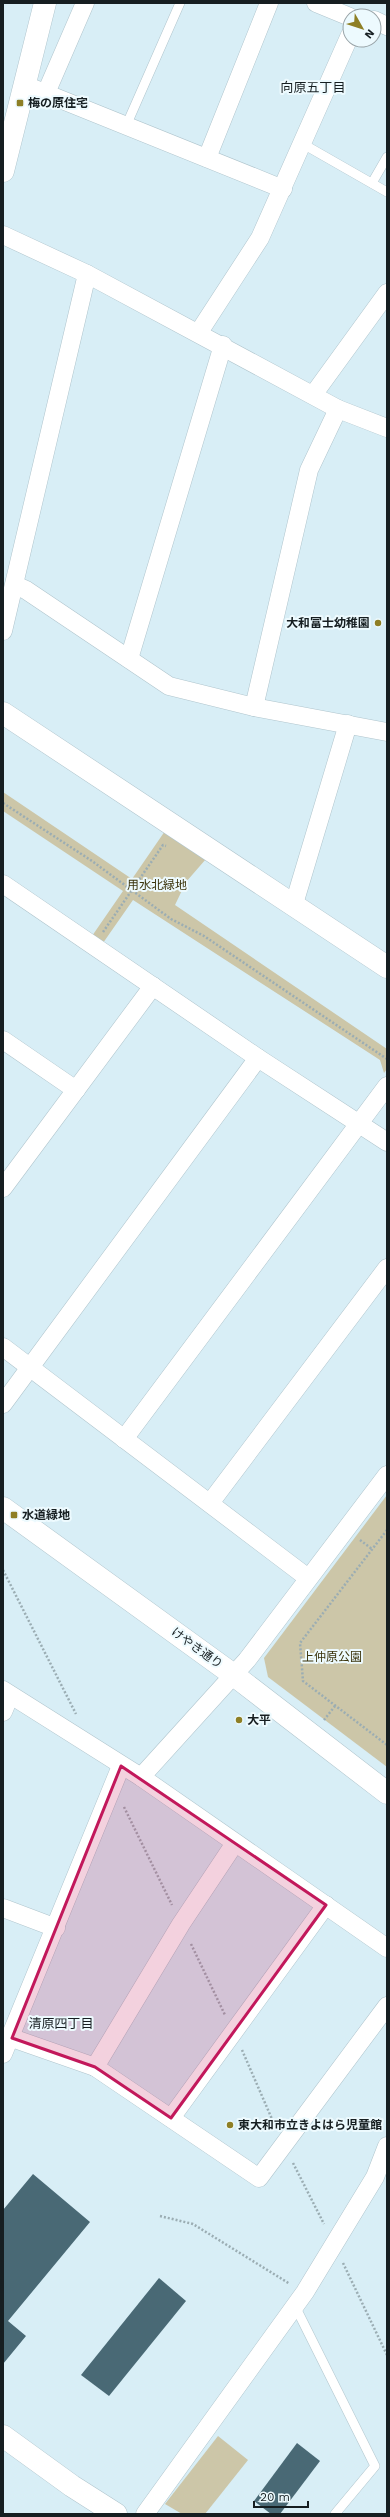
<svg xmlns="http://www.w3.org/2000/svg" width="390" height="2517" font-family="'Work Sans','Noto Sans JP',sans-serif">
<rect width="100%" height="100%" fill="#d8eef6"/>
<!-- green -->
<g fill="#ccc6a8">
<polygon points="3,792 132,879 165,831 206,859 186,882 175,905 387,1049 387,1069 384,1073 380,1060 133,900 103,943 92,936 123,891 3,811"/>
<polygon points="387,1495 387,1767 268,1677 264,1658"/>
<polygon points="218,2436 248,2460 205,2514 182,2514 165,2504"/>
</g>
<!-- building -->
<g fill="#496975">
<polygon points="33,2174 90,2222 8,2321 26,2336 3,2364 3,2210"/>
<polygon points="159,2278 186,2301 109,2396 81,2375"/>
<polygon points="297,2443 320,2461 280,2514 271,2514 254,2501"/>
</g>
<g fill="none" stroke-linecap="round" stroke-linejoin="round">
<defs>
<g id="lane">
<polyline points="126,126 180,3"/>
<polyline points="303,144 387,192"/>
<polyline points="372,183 387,157"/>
<polyline points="295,2306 375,2466 335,2514"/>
</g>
<g id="street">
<polyline points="316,3 350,17"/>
<polyline points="374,20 387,26"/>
<polyline points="25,85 283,189"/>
<polyline points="46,93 85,3"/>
<polyline points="207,158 269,3"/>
<polyline points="3,235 87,274 338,409 387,428"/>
<polyline points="199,332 260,238 350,35"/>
<polyline points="313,395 387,293"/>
<polyline points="15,585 26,590 169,686 254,707 387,732"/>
<polyline points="3,631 87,274"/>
<polyline points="129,659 223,345"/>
<polyline points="254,707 309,470 338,409"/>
<polyline points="3,884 258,1058 387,1142"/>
<polyline points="294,904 348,724"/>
<polyline points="3,1040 76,1090"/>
<polyline points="3,1188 153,986"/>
<polyline points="3,1347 308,1578"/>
<polyline points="3,1404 258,1058"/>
<polyline points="124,1439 387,1086"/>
<polyline points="210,1503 387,1268"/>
<polyline points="3,1690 141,1777 387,1948"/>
<polyline points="3,1712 10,1695"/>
<polyline points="141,1777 247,1660 387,1475"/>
<polyline points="3,1908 56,1928"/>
<polyline points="12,2038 95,2067 259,2178 387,2006"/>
<polyline points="3,2054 121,1766"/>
<polyline points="95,2067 181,1924 235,1843"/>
<polyline points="171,2118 326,1905"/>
<polyline points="145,2514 305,2292 375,2177 387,2146"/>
</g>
<g id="secondary">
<polyline points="3,171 45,3"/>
<polyline points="3,713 387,967"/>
<polyline points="3,1508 235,1676 387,1793"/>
<polyline points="3,2436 72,2486 116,2514"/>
</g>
</defs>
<!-- lane casing -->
<use href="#lane" stroke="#b0c5cd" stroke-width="10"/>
<!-- street casing -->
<use href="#street" stroke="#b0c5cd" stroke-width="19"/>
<!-- secondary casing -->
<use href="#secondary" stroke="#b0c5cd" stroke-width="23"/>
<!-- path -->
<g stroke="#9badb3" stroke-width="2.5" stroke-dasharray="2 2" stroke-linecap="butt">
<polyline points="3,803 92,861 171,919 204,936 387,1059"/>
<polyline points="103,932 163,845 166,846"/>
<polyline points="387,1530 300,1643 303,1681 387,1745"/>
<polyline points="360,1540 372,1549"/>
<polyline points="3,1570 76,1714"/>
<polyline points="324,1720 335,1706"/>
<polyline points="124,1807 172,1905"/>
<polyline points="191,1944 225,2015"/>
<polyline points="242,2050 275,2126"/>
<polyline points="293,2163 324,2224"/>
<polyline points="160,2216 193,2224 290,2284"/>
<polyline points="343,2263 387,2355"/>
</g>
<!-- lane -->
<use href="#lane" stroke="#fff" stroke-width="9"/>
<!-- street -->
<use href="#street" stroke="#fff" stroke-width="18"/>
<!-- secondary -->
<use href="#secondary" stroke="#fff" stroke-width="22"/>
</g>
<!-- marked area -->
<path fill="#c2185b" fill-opacity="0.2" stroke="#c2185b" stroke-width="3" stroke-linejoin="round" d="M121,1766L326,1905L171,2118L95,2067L12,2038Z"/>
<!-- markers -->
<g fill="#8e7f25" stroke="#edfafe" stroke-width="1.5">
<rect x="16" y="99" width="8" height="8" rx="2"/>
<circle cx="378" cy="623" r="4"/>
<rect x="10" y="1511" width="8" height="8" rx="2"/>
<circle cx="239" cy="1720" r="4"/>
<circle cx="230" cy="2125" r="4"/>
</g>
<g text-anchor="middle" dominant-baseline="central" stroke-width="4" stroke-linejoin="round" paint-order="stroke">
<!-- poi labels -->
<g font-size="12" font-weight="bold" fill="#161e21" stroke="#edfafe" text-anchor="start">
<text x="28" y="103">梅の原住宅</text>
<text x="370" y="623" text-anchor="end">大和富士幼稚園</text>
<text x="22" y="1515">水道緑地</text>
<text x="247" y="1720">大平</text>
<text x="238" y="2125">東大和市立きよはら児童館</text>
</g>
<!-- park labels -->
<g font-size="12" fill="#3a330b" stroke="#edfafe">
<text x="157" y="885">用水北緑地</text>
<text x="332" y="1657">上仲原公園</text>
</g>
<!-- street labels -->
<g font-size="12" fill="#161e21" stroke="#edfafe">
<text transform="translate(197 1648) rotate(36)">けやき通り</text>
</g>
<!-- neighbourhood labels -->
<g font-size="13" fill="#161e21" stroke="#edfafe">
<text x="313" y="87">向原五丁目</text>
<text x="61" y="2023">清原四丁目</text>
</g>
</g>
<!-- border -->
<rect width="390" height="2517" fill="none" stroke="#161e21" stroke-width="8"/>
<!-- north arrow -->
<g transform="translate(362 28) rotate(129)"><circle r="19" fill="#edfafe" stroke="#97a2a6"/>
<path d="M0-3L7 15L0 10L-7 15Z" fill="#8e7f25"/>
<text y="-6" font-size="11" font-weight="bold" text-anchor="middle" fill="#161e21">N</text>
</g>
<!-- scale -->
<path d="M254 2501v6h54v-6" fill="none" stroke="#161e21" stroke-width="2"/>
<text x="260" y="2501" font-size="12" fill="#161e21" stroke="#edfafe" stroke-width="3" paint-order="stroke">20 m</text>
</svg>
